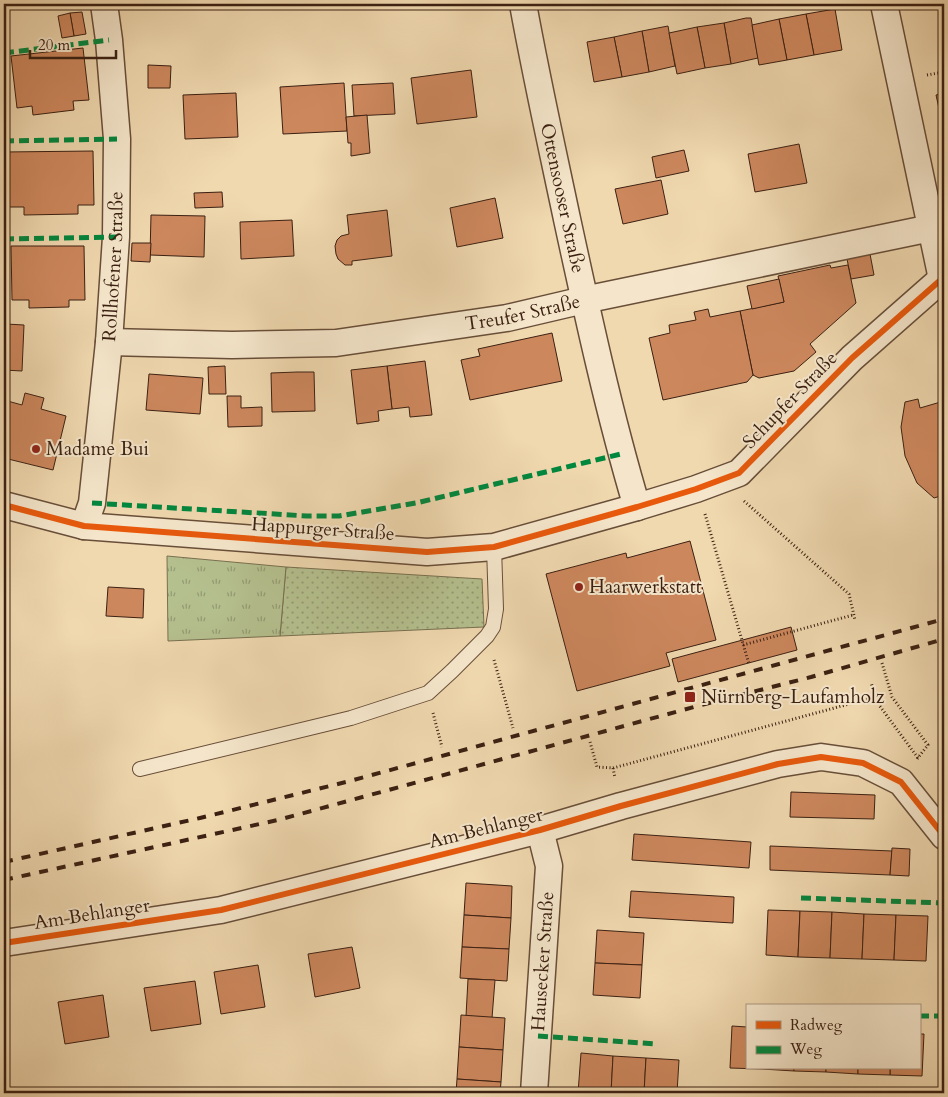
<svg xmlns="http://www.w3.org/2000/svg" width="948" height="1097" font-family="Cardo,serif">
<defs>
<pattern id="grass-dots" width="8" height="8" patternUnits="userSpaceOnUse" patternTransform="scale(1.25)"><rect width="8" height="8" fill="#b5c08f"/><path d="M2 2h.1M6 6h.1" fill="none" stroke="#949c73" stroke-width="1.8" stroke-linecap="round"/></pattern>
<pattern id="park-tufts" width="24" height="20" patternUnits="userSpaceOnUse" patternTransform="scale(1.25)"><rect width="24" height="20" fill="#b5c08f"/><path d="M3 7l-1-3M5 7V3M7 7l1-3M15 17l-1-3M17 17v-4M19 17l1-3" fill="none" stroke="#949c73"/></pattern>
</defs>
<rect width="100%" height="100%" fill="#f0d8af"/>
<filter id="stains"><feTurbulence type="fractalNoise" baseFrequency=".004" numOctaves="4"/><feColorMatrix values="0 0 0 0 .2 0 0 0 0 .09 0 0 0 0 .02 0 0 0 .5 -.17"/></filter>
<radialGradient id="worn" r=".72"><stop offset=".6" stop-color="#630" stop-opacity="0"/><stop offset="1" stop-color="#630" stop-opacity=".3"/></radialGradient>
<!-- grass -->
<polygon fill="url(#grass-dots)" stroke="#787050" points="286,567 482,579 484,627 280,636"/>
<!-- park -->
<polygon fill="url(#park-tufts)" stroke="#787050" points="167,556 286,567 280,636 168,641"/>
<!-- building -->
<g fill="#cd875d" stroke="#3b2012">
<polygon points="835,9 842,50 814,55 806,14"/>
<polygon points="82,12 86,34 74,36 70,13"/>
<polygon points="70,13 74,36 62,38 58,16"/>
<polygon points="806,14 814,55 787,60 779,19"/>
<polygon points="746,18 751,18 758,58 731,64 724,23"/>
<polygon points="779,19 787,60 759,65 752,25"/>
<polygon points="724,23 731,64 705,68 697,27"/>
<polygon points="668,26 675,66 649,72 642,31"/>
<polygon points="697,27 705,68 677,74 669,33"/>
<polygon points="642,31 649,72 622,77 614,37"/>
<polygon points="614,37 622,77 594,82 587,42"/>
<polygon points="83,48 89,100 73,101 74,110 33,115 32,106 17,108 11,56"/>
<polygon points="148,65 171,66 170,88 148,88"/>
<polygon points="471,70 477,117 417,124 411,78"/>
<polygon points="344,83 347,131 283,134 280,87"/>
<polygon points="393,83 395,114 354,116 352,85"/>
<polygon points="236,93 238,137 185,139 183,95"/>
<polygon points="944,93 944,131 936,95"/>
<polygon points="367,115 370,153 351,156 351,143 348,143 346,117"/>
<polygon points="799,144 807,183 755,192 748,154"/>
<polygon points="684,150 689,171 656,178 652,157"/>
<polygon points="93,151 94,205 78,205 78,214 24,215 24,207 4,207 4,152"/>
<polygon points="661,180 668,214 623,224 615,189"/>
<polygon points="222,192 223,207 195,208 194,193"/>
<polygon points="495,198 503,238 457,247 450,208"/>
<polygon points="387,210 392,256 352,261 352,265 345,265 338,259 336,254 335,246 337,240 341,236 349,234 347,215"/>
<polygon points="151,215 205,216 204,257 150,255"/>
<polygon points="292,220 294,256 241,259 240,222"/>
<polygon points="132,243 151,243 150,262 131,261"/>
<polygon points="11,246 84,246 85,300 69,300 69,307 29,308 29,300 12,300"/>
<polygon points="870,254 874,275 851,279 847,259"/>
<polygon points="830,265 831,268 848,265 856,303 810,344 816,352 794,371 759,378 753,375 740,311 784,302 778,276"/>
<polygon points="779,279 784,302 752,309 747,286"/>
<polygon points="708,309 710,317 740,311 753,375 747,382 663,400 649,338 670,333 669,325 696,320 694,312"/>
<polygon points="6,324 24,325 22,371 4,370"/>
<polygon points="552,333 562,381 470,400 461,360 480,356 478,349"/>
<polygon points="425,361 432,415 410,417 409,407 392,409 387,366"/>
<polygon points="225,366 226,394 209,394 208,367"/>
<polygon points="387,366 392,409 378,411 379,421 357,424 351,370"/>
<polygon points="297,372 314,372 315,411 272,412 271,373"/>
<polygon points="149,374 203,378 200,414 146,410"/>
<polygon points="25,393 44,398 41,409 66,416 53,470 4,458 4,400 22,405"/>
<polygon points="227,396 241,396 241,408 262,407 262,426 228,427"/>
<polygon points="918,399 920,408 944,401 944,495 934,498 917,483 905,456 901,427 905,402"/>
<polygon points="690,541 716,640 666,653 670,666 577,691 546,574 626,553 627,558"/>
<polygon points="108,587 144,589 143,618 106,616"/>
<polygon points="791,627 797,650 678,682 672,659"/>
<polygon points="791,792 875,795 874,819 790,817"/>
<polygon points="634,834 751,842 749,868 632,860"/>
<polygon points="770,846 892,851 890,875 770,870"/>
<polygon points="892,848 910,849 909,876 890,875"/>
<polygon points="466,883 512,886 511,918 464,915"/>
<polygon points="631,891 734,897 733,923 629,917"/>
<polygon points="768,910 800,911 798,957 766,955"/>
<polygon points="800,911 832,912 830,958 798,957"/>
<polygon points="832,912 864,914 862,959 830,958"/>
<polygon points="864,914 896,915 894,960 862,959"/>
<polygon points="464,915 511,918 509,949 462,947"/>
<polygon points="896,915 928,916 926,961 894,960"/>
<polygon points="597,930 644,933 642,965 595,963"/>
<polygon points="352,947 360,988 315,997 308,954"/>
<polygon points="462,947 509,949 507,981 460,978"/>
<polygon points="595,963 642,965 640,998 593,995"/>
<polygon points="258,965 265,1007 221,1014 214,972"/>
<polygon points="468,979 495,980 492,1018 466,1016"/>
<polygon points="195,981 201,1024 151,1031 144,988"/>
<polygon points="103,995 109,1037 65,1044 58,1002"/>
<polygon points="461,1015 505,1018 503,1050 459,1047"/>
<polygon points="732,1026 747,1027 747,1068 762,1068 762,1069 730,1068"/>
<polygon points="919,1034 924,1034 922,1076 890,1075 890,1068 919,1068"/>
<polygon points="459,1047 503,1050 501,1082 457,1079"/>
<polygon points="581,1053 613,1056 611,1093 578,1093"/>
<polygon points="613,1056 646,1058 644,1093 611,1093"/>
<polygon points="646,1058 679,1060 677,1093 644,1093"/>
<polygon points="762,1068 794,1068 794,1071 762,1069"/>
<polygon points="794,1068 826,1068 826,1072 794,1071"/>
<polygon points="826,1068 858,1068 858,1074 826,1072"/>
<polygon points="858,1068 890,1068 890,1075 858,1074"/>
<polygon points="457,1079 501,1082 500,1093 456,1093"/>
<rect x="122" y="1090" width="33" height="3"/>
</g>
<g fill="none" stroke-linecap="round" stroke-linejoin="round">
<defs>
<polyline id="service" points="140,769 351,718 428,693 452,671 487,636 493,627 496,609 494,547"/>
<g id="minor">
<path id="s1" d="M523,4C536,76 552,148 567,219C588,316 609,413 637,507"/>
<polyline points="884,4 942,279"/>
<path id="s2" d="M109,342L232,345L336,343L507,318L584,300L931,228"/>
<polyline points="4,505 84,526 427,552 494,547 637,507 696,489 739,473 852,358 944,277"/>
<path id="s3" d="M84,526L92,503L109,342L116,237L117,139L109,40L104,4"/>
<polyline points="4,943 221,910 540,830 621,806 778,764 821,757 863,763 901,782 944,836"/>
<path id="s4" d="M534,1093L549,866L540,830"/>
</g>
</defs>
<!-- service casing -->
<use href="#service" stroke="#684e39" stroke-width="16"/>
<!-- minor casing -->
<use href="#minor" stroke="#684e39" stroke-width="29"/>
<!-- path -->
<g stroke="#3b2012" stroke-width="3" stroke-dasharray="1 2.5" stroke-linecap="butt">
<polyline points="927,75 944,72"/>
<polyline points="744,501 849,594 855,620"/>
<polyline points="705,514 749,664"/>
<polyline points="743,645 853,615"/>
<polyline points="494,660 513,728"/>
<polyline points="882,663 892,697 928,745 917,759"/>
<polyline points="875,697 879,705 918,758"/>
<polyline points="433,713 442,747"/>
<polyline points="590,742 597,767 613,768 615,778"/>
<polyline points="613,768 875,697 871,682"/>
</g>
<!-- service -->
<use href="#service" stroke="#f5e6cb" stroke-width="14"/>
<!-- minor -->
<use href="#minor" stroke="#f5e6cb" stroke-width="26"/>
<!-- rail -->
<g stroke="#3b2012" stroke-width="4" stroke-dasharray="9 9" stroke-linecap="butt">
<polyline points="4,862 200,818 350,781 944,619"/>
<polyline points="4,880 278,820 694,707 811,677 944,639"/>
</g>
<!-- quiet -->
<g stroke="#00873e" stroke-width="5" stroke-dasharray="10 5" stroke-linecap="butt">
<polyline points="4,53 109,40"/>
<polyline points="4,111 8,141"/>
<polyline points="4,141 117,139"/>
<polyline points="4,239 116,237"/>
<polyline points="92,503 307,516 339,516 416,503 621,454"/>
<polyline points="801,898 944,903"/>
<polyline points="919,1016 944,1016"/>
<polyline points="538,1036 657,1044"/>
</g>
<defs>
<g id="cycleway">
<polyline points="4,505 84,526 427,552 494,547 637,507 696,489 739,473 852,358 944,277"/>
<polyline points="4,943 221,910 540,830 621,806 778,764 821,757 863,763 901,782 944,836"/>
</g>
</defs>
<!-- cycleway casing -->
<use href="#cycleway" stroke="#f5e6cb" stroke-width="9"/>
<!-- cycleway -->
<use href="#cycleway" stroke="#e8590c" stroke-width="6"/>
</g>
<!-- markers -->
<g fill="#8f2418" stroke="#f5e6cb" stroke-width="2">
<circle cx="36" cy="449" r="5"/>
<circle cx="579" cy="587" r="5"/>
<rect x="684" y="691" width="12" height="12" rx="2.5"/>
</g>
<g text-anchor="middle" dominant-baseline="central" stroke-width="4" stroke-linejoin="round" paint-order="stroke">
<!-- street labels -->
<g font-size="19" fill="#3b2012" stroke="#f5e6cb">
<text stroke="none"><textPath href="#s1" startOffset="198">Ottensooser Straße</textPath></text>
<text stroke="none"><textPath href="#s3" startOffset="262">Rollhofener Straße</textPath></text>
<text stroke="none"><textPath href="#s2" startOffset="416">Treufer Straße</textPath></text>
<text transform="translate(790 400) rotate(-46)">Schupfer Straße</text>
<text transform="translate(323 529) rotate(4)">Happurger Straße</text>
<text transform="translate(486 828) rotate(-14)">Am Behlanger</text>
<text transform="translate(92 914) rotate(-9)">Am Behlanger</text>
<text stroke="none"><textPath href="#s4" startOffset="132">Hausecker Straße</textPath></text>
</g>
<!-- poi labels -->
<g font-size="19" fill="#3b2012" stroke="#f5e6cb" text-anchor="start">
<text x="46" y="449">Madame Bui</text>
<text x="589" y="587">Haarwerkstatt</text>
<text x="701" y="697">Nürnberg-Laufamholz</text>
</g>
</g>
<!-- margin -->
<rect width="948" height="1097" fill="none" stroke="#f0d8af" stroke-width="20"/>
<rect x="5" y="5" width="938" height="1087" fill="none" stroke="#3b2012" stroke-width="2.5"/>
<rect x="10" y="10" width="928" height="1077" fill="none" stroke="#3b2012"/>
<!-- legend -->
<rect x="746" y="1004" width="175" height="65" fill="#f5e6cb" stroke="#ab9781"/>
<rect x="756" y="1021" width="25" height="8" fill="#e8590c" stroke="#ab9781"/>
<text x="790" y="1030" font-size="15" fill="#3b2012">Radweg</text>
<rect x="756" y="1046" width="25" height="8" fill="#00873e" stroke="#ab9781"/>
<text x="790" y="1054" font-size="15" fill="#3b2012">Weg</text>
<!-- scale -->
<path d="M30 50v8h86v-8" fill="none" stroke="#3b2012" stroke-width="2.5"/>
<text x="38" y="50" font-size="15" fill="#3b2012" stroke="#f5e6cb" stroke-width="4" paint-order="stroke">20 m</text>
<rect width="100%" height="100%" filter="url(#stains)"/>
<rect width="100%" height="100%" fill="url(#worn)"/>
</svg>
